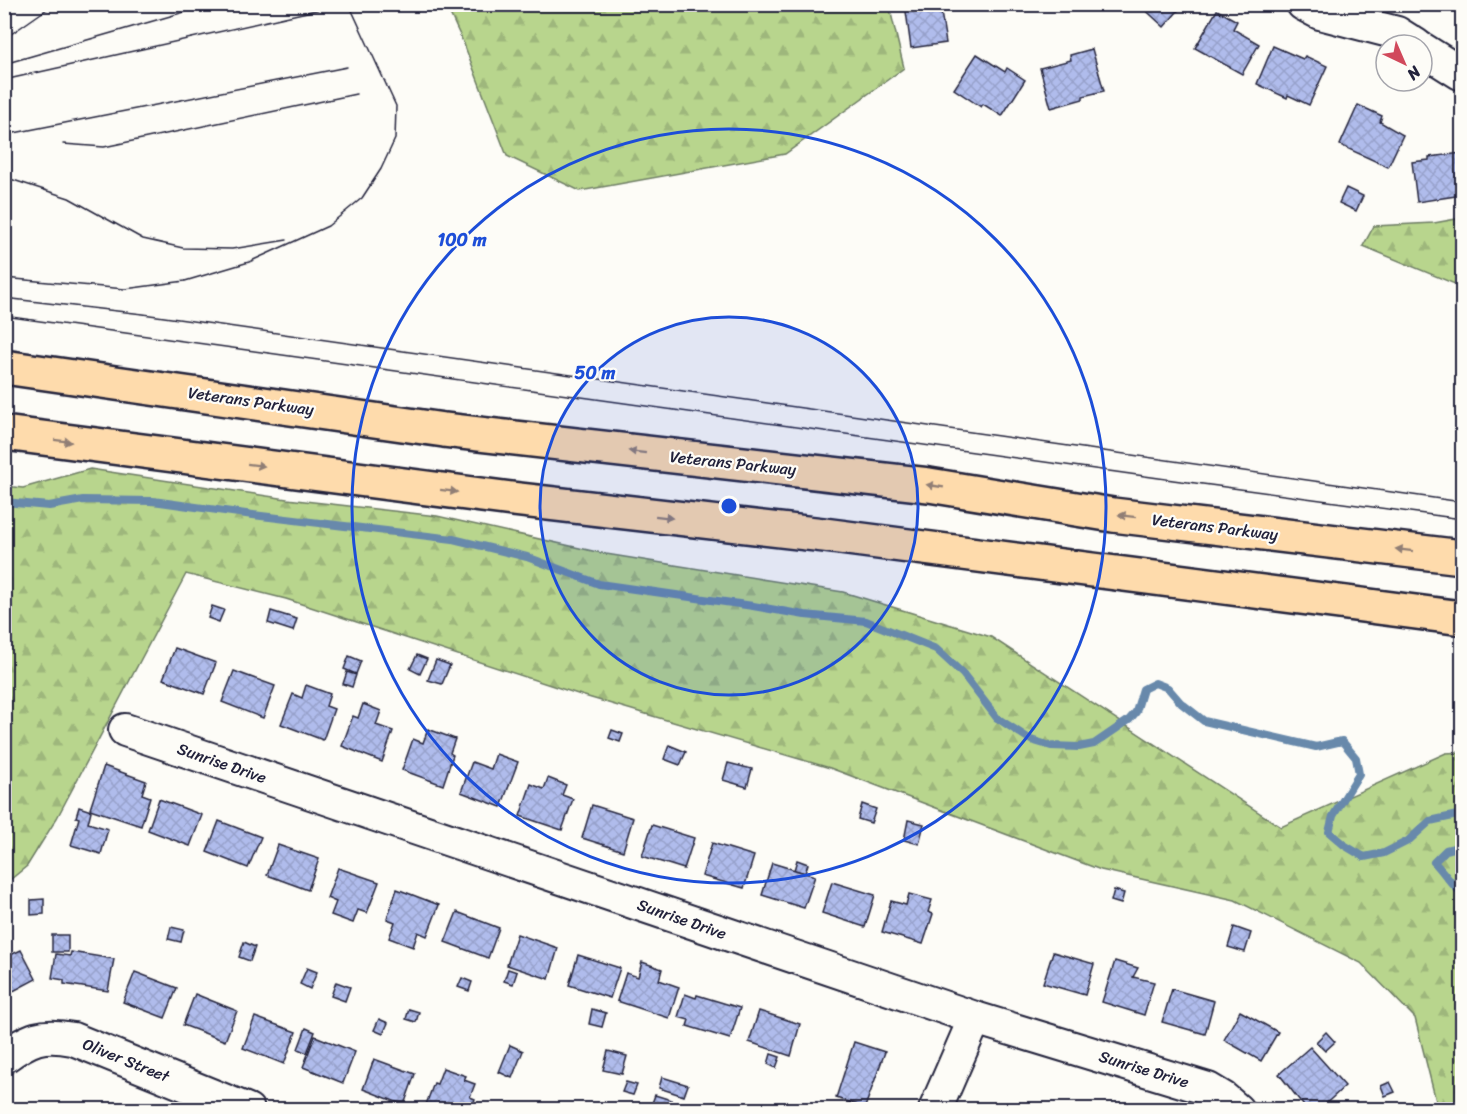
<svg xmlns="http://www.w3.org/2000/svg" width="1467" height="1114" font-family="Sriracha,sans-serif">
<defs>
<pattern id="forest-firs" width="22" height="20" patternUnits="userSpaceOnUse" patternTransform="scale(1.5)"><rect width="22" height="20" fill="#b8d58d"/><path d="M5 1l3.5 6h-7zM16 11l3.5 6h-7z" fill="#9eb77b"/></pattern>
<pattern id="building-cross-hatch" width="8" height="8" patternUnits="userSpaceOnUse" patternTransform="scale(1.5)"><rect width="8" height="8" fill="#b0bcec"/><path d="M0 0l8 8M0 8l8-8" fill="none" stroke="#97a1cb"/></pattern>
</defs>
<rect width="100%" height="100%" fill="#fdfcf7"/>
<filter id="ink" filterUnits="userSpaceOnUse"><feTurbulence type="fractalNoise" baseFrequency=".0167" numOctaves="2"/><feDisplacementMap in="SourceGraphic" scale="12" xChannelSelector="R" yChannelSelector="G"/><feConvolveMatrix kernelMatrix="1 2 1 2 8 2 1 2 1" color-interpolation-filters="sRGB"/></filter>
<g filter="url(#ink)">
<!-- forest -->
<g fill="url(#forest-firs)" stroke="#6d7c64" stroke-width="1.5">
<polygon points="446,5 889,5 904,68 785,154 580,191 507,156 464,44"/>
<polygon points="1462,218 1462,287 1363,246 1374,226 1434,223"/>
<polygon points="90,469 287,499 437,516 606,554 843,592 991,637 1281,827 1446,753 1462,752 1462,1109 1438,1109 1415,1018 1361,963 1235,900 1101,870 830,768 581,695 286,599 186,574 57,818 27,866 5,884 5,486 23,488"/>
</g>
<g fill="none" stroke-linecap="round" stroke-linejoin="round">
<!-- stream -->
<g stroke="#6889ab" stroke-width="8">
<polyline points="4,502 49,506 83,500 153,501 253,515 453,539 527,557 599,584 753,606 805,615 866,621 936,649 963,674 997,718 1031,740 1051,746 1079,747 1094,744 1129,720 1136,712 1143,689 1155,683 1168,688 1181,703 1204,721 1316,747 1342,741 1356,758 1359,774 1333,816 1329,832 1344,845 1364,857 1384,853 1408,841 1430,821 1462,814"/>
<path d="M1462,846L1446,850L1434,862C1444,872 1451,885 1462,893"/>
</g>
</g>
<!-- building -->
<g fill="url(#building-cross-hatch)" stroke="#22223b" stroke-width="1.5">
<polygon points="905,4 948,4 949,11 941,12 946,43 911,48"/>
<polygon points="1139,4 1184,4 1164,27"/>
<polygon points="1217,10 1237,21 1233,29 1259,44 1242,74 1195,48"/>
<polygon points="1273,46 1303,59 1305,56 1327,66 1309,105 1288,95 1287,98 1257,84"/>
<polygon points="1092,49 1104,91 1083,96 1083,99 1051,108 1040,68 1071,60 1070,55"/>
<polygon points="977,54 1005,72 1007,68 1025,80 1002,116 983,104 981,107 954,89"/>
<polygon points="1358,105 1382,116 1380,122 1403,135 1388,167 1340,145"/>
<polygon points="1462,153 1462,195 1417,202 1412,162 1429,160 1429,157"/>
<polygon points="1346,188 1363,196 1356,211 1339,203"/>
<polygon points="212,606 224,610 219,622 208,618"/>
<polygon points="271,611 297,619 293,631 268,623"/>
<polygon points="175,648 216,663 204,694 163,679"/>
<polygon points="417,655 427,659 420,674 410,669"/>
<polygon points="349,656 361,661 356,674 344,669"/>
<polygon points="436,660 450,665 442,684 428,680"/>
<polygon points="234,671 275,686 263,718 222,702"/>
<polygon points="347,672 356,675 352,687 343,684"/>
<polygon points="306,685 330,694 326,706 334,709 323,740 281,724 293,694 302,698"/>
<polygon points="363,704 381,711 376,725 393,731 382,762 342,746 353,716 358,718"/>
<polygon points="428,729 455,739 450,753 453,755 443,785 402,770 413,739 423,743"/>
<polygon points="612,730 623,734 620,742 609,738"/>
<polygon points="669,745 686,752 680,765 664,759"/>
<polygon points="496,754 518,762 501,807 461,792 472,762 491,769"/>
<polygon points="728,763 752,769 747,787 723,780"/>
<polygon points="104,766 146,781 142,794 150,797 141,826 90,809"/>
<polygon points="548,778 566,785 562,795 573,799 562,830 520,816 531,784 544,789"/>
<polygon points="159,799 202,815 190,846 148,830"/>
<polygon points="862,804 876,809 871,823 858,819"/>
<polygon points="592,805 633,818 623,851 582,838"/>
<polygon points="79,807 91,811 88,823 108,829 101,854 71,845 79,818 76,817"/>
<polygon points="908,820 924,824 919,844 904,840"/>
<polygon points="219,821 261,837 248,868 207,852"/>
<polygon points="652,825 694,838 684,869 642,856"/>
<polygon points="712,843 754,856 744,888 702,876"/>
<polygon points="278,845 319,859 308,890 267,875"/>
<polygon points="797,860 808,864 805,873 794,870"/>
<polygon points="772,863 815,876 804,908 762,895"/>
<polygon points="338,868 379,882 367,913 358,910 353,923 331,915 336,902 327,898"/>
<polygon points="832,882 875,895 865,927 822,913"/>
<polygon points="397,889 439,905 427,936 418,932 413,947 389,938 395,922 387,919"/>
<polygon points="1114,890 1124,893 1121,904 1111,901"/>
<polygon points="909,894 932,900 928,912 933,914 923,944 882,932 891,901 906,905"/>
<polygon points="44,899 44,914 31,915 31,900"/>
<polygon points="457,912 499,928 488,958 445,942"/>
<polygon points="171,927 184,930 181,942 168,939"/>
<polygon points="1234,927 1251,933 1245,952 1228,947"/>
<polygon points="517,934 558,948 549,979 507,965"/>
<rect x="52" y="935" width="16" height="17"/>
<polygon points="244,942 255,947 250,961 239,957"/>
<polygon points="21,950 36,979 4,996 4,958"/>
<polygon points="71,952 114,959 108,991 64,984 64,980 52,978 56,954 70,956"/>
<polygon points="1053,952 1094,964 1085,995 1043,983"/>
<polygon points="578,955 620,968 610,998 569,985"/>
<polygon points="1115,961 1138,968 1133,977 1154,982 1144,1015 1102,1002"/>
<polygon points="642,962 662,969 659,980 679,987 669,1018 617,1001 626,973 638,977"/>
<polygon points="307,968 317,972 310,989 300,984"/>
<polygon points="508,969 517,972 513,984 504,981"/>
<polygon points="135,972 177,988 165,1018 123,1002"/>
<polygon points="462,978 472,982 469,991 458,987"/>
<polygon points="336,982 350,987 345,1001 331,996"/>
<polygon points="1172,989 1214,1001 1205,1034 1162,1022"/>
<polygon points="195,994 237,1011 225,1041 183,1025"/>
<polygon points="685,994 696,998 697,995 740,1008 730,1039 687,1026 689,1020 678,1017"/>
<polygon points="409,1009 419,1012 416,1022 406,1019"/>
<polygon points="592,1009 606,1013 602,1027 589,1024"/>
<polygon points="759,1011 800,1024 791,1056 749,1042"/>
<polygon points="1240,1011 1278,1032 1261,1061 1224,1040"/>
<polygon points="255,1017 296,1032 284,1064 243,1048"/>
<polygon points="379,1019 388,1023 383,1034 374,1030"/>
<polygon points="306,1028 315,1032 307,1053 298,1049"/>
<polygon points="1326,1032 1335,1042 1325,1051 1316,1042"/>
<polygon points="315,1036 355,1052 343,1083 303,1067"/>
<polygon points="854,1042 885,1052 865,1107 836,1098"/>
<polygon points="510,1045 523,1051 512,1078 499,1072"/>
<polygon points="1310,1047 1345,1086 1319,1110 1307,1110 1279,1074"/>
<polygon points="608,1051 627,1056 622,1074 603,1070"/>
<polygon points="771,1054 780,1057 776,1068 768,1064"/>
<polygon points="374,1059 415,1074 404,1105 363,1089"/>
<polygon points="443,1068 466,1076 464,1080 475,1084 470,1097 475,1099 471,1110 424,1110 434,1083 437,1084"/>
<polygon points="662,1077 688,1085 684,1096 659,1088"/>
<polygon points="626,1082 637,1085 633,1095 622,1092"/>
<polygon points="1390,1082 1395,1092 1385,1096 1381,1086"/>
<polygon points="655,1095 671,1100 667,1110 651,1106"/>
</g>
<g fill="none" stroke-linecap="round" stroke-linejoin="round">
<defs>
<g id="minor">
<polyline points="1303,4 1320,13 1397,33 1416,45"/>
<polyline points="1422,49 1460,73"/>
<polyline points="125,730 975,1018 1208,1089 1223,1098 1237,1110"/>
<path d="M4,1057C30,1038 42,1033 73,1039L248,1110"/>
<polyline points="935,1110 975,1018"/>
</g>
<g id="major">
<polyline points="4,367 444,430 929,485 1113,515 1462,557"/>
<polyline points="4,433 512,499 824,535 1462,618"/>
</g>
</defs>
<!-- minor casing -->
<use href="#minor" stroke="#22223b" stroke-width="36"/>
<!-- major casing -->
<use href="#major" stroke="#22223b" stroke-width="38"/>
<!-- minor -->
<use href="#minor" stroke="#fdfcf7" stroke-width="32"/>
<!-- major -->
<use href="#major" stroke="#fedbac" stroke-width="33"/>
<!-- tram -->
<g stroke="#22223b" stroke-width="1.5">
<polyline points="4,7 8,4"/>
<polyline points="4,39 54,4"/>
<polyline points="4,64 212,4"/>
<polyline points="4,80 325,8"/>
<polyline points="4,135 347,67"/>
<polyline points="63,144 104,147 356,94"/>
<polyline points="4,177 69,198 143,239 183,248 232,249 287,240"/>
<polyline points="4,278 125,289 185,281 249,262 328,226 362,198 381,169 395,139 396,106 349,4"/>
<polyline points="4,298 143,314 1462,502"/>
<polyline points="4,316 1173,480 1462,519"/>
</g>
</g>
<!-- one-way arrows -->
<defs><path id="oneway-solid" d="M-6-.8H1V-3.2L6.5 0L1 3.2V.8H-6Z" transform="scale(1.5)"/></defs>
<g fill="#907e74">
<use href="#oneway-solid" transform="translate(63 441) rotate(7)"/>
<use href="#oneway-solid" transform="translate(637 452) rotate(-173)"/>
<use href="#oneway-solid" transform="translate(256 465) rotate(7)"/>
<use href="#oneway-solid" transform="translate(935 486) rotate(-171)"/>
<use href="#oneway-solid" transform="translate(449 491) rotate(7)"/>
<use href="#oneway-solid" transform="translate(1127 516) rotate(-173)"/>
<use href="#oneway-solid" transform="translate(664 517) rotate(7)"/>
<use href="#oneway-solid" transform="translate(1404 550) rotate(-173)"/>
</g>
</g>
<!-- distance rings -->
<circle cx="729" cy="506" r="189" fill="#1d4ed8" fill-opacity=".12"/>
<g fill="none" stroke="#1d4ed8" stroke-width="3">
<circle cx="729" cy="506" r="189"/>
<circle cx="729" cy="506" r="377"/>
</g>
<g text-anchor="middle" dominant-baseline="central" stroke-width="4.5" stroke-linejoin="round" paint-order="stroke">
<!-- street labels -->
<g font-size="16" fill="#22223b" stroke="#fdfcf7">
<text transform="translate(251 401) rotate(8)">Veterans Parkway</text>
<text transform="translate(733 463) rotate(6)">Veterans Parkway</text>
<text transform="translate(1215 527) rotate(7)">Veterans Parkway</text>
<text transform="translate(222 763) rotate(19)">Sunrise Drive</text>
<text transform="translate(682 919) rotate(19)">Sunrise Drive</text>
<text transform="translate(126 1060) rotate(22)">Oliver Street</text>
<text transform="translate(1144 1069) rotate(17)">Sunrise Drive</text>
</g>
</g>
<circle cx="729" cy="506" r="9" fill="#1d4ed8" stroke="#fdfcf7" stroke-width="3"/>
<g font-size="18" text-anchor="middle" font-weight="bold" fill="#1d4ed8" stroke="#fdfcf7" stroke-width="4.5" stroke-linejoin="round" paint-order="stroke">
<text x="462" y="246">100 m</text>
<text x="595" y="379">50 m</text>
</g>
<!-- margin -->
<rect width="1467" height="1114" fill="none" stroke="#fdfcf7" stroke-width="24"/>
<rect x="12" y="12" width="1443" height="1090" fill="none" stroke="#22223b" stroke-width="2" filter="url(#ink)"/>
<!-- north arrow -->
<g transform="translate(1404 63) rotate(136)"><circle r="28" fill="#fdfcf7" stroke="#a5a5ac" stroke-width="1.5"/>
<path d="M0-4.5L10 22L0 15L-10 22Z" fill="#d1495b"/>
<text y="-9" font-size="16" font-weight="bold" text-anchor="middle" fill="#22223b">N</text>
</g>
</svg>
